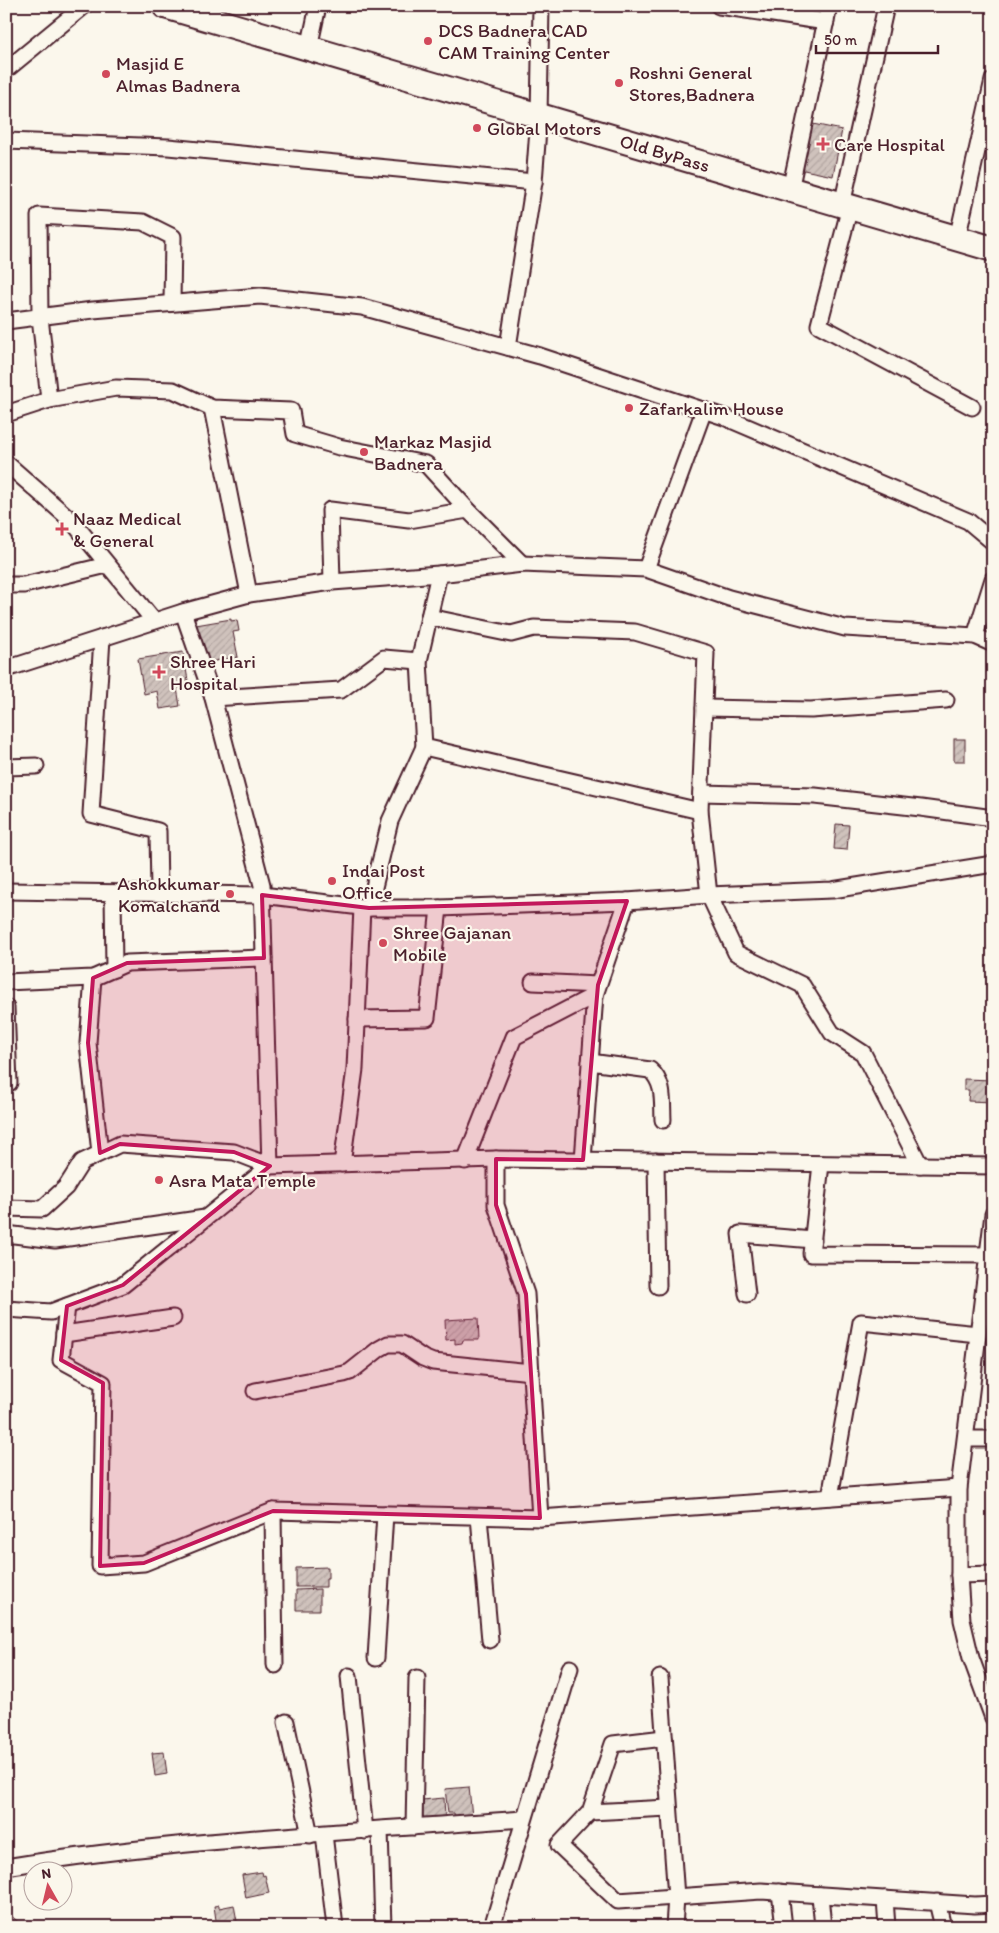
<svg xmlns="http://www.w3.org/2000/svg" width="999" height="1933" font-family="Itim,sans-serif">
<defs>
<pattern id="building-hatch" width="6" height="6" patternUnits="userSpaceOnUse" patternTransform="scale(1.25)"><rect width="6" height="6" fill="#cfc2bc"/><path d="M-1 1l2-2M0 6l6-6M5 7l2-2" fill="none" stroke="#b3a6a2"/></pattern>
</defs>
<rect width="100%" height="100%" fill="#fbf7ec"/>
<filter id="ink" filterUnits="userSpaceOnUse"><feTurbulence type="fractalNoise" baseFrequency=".02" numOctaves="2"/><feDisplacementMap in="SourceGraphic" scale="10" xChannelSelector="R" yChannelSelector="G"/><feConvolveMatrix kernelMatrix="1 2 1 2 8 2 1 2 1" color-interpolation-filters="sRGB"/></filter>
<g filter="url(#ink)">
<!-- building -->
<g fill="url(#building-hatch)" stroke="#4a1f2b">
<polygon points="808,123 842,130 833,176 799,169"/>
<polygon points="231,619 231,621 237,620 239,631 233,632 238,657 203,663 196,625"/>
<polygon points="183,652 189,686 177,688 180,706 160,709 157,691 144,694 138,659"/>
<rect x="954" y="739" width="11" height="22"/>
<polygon points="836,824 849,825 847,850 834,849"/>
<polygon points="964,1079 993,1080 993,1102 968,1101 969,1090 964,1090"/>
<polygon points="478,1318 479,1340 463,1340 462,1343 455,1344 455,1339 446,1340 445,1320"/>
<polygon points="328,1567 328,1578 326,1578 326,1587 296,1587 296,1568"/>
<polygon points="320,1589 320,1610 296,1610 296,1590"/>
<polygon points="164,1752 167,1774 155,1776 152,1753"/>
<polygon points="469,1787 472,1817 455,1819 454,1813 448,1813 445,1789"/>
<polygon points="444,1798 445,1817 423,1818 422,1800"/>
<polygon points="262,1872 263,1876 265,1875 269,1893 246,1898 242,1875"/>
<polygon points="219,1905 219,1908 234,1905 238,1927 217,1927 214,1906"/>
<polygon points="8,1913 24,1927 6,1927"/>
</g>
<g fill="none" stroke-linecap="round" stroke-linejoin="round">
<defs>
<g id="minor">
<polyline points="719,6 826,22"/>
<polyline points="309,48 318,6"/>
<polyline points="6,70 84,6"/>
<polyline points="6,141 168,147 534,182"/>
<polyline points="790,190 829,6"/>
<polyline points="842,205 886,6"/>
<polyline points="850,207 819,325 972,407"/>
<polyline points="957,239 993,80"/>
<polyline points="6,321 93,310 260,296 362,307 540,356 724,417 968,521 993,542"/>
<polyline points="508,347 534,182 539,116 541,6"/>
<polyline points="49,400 40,317 39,216 143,222 173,237 172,303"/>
<polyline points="212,408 249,594"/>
<polyline points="6,414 49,400 116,388 173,390 212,408 291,411 295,434 339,447 426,464 468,510 522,564"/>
<polyline points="6,463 72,521 154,621"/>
<polyline points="646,569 704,410"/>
<polyline points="332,582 330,510 409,520 468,510"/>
<polyline points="6,585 24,585 107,565"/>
<polyline points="429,617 511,634 534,628 635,632 706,653 700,811 709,895 736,953 802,985 832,1033 863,1053 920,1165"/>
<polyline points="975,636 993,579"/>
<polyline points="102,638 91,814 158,831 159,893"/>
<polyline points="419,661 424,747 700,811"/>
<polyline points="6,669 183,612 249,594 332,582 439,574 522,564 646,569 729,598 845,628 975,636 993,644"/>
<polyline points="213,698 341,690 384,658 419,661 439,574"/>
<polyline points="704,708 811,710 946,700"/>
<polyline points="6,767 36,766"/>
<polyline points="701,793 815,796 921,808 993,818"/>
<polyline points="6,891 262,895 369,908 439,908 627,901 709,895 832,890 993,864"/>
<polyline points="113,893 114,969"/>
<polyline points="369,908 390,821 424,747"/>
<polyline points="93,978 88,1043 100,1153"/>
<polyline points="6,982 93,978 127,963 264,958"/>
<polyline points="533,982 598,985"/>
<polyline points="6,1007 9,1083 6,1082"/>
<polyline points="357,1019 427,1018 439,908"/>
<path d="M590,1062L650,1070C665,1083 662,1102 663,1120"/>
<polyline points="496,1159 496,1205 526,1294 540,1518"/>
<polyline points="583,1160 595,995"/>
<polyline points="465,1161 514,1037 595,995 627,901"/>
<polyline points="656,1161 658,1286"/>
<polyline points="342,1164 355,1069 362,907"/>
<polyline points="821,1164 811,1254 993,1255"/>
<polyline points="6,1208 42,1209 66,1187 82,1162 120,1144 234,1152 270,1166 262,885 213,698 183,612"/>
<polyline points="993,1214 959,1488 959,1575 962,1620 971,1658 993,1718"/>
<polyline points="6,1234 55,1240 205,1218"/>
<polyline points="747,1294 740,1234 813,1240"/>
<polyline points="67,1306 61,1360 103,1383 100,1566 144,1563 273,1511 540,1518 959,1488"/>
<polyline points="6,1309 51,1312 123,1285 270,1166 496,1159 993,1166"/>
<polyline points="64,1334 173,1318"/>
<polyline points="255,1391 344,1374 350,1372 379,1349 388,1344 402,1344 423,1358 433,1362 531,1372"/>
<polyline points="966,1439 993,1439"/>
<polyline points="830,1497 861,1322 978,1334"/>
<polyline points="273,1511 275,1665"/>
<polyline points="479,1517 490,1640"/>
<polyline points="959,1575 993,1574"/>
<polyline points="376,1658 385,1514"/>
<polyline points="349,1676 365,1831"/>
<polyline points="660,1678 676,1897 674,1927"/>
<polyline points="286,1722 310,1835"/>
<polyline points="664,1738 613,1744 590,1812 559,1845 618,1901 761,1891 975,1905 993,1904"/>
<polyline points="590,1812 669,1808"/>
<polyline points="414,1827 417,1678"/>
<polyline points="380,1830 383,1927"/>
<polyline points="324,1834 335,1927"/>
<path d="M6,1867C177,1839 351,1832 523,1819"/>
<polyline points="780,1892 784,1927"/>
<polyline points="820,1895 823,1927"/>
<polyline points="885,1899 887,1927"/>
<polyline points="937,1902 943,1927"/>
<polyline points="492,1927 570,1668"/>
</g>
<g id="trunk">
<path id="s1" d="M165,6L993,249"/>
</g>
</defs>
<!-- minor casing -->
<use href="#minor" stroke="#4a1f2b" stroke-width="19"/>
<!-- trunk casing -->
<use href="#trunk" stroke="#4a1f2b" stroke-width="28"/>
<!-- minor -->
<use href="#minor" stroke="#fbf7ec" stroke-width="15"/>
<!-- trunk -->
<use href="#trunk" stroke="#fbf7ec" stroke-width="24"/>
</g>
</g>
<!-- marked area -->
<path fill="#c2185b" fill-opacity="0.2" stroke="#c2185b" stroke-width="4" stroke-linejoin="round" d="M262,895L369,908L627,901L598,985L583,1160L496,1159V1205L526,1294L540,1518L273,1511L144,1563L100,1566L103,1383L61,1360L67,1306L123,1285L270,1166L234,1152L120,1144L100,1153L88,1043L93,978L127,963L264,958Z"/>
<!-- markers -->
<g fill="#d1495b" stroke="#fbf7ec" stroke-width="2">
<circle cx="428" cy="41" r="5"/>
<circle cx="106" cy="74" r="5"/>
<circle cx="619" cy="83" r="5"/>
<circle cx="477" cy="128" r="5"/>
<path d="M820.5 136.5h5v5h5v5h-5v5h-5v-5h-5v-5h5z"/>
<circle cx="629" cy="408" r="5"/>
<circle cx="364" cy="452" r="5"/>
<path d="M59.5 521.5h5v5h5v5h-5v5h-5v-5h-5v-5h5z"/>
<path d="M156.5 664.5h5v5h5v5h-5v5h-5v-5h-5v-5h5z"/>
<circle cx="332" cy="881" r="5"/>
<circle cx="230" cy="894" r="5"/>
<circle cx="383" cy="943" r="5"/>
<circle cx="159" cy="1180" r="5"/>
</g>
<g text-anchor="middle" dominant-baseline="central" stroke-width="4.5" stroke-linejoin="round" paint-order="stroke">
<!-- poi labels -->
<g font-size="19" fill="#4a1f2b" stroke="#fbf7ec" text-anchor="start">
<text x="438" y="30">DCS Badnera CAD<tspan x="438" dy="22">CAM Training Center</tspan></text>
<text x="116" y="63">Masjid E<tspan x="116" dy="22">Almas Badnera</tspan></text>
<text x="629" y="72">Roshni General<tspan x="629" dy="22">Stores,Badnera</tspan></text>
<text x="487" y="128">Global Motors</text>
<text x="834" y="144">Care Hospital</text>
<text x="639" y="408">Zafarkalim House</text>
<text x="374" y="441">Markaz Masjid<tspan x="374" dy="22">Badnera</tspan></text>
<text x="73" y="518">Naaz Medical<tspan x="73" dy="22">&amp; General</tspan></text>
<text x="170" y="661">Shree Hari<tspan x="170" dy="22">Hospital</tspan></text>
<text x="342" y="870">Indai Post<tspan x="342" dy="22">Office</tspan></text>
<text x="220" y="883" text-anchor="end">Ashokkumar<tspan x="220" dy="22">Komalchand</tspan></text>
<text x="393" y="932">Shree Gajanan<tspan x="393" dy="22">Mobile</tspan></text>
<text x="169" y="1180">Asra Mata Temple</text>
</g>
<!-- street labels -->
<g font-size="19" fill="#4a1f2b" stroke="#fbf7ec">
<text stroke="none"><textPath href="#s1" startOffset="521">Old ByPass</textPath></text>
</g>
</g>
<!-- margin -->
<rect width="999" height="1933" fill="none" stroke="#fbf7ec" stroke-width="25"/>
<rect x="12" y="12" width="974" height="1908" fill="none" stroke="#4a1f2b" stroke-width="2" filter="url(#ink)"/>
<!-- north arrow -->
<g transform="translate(48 1886) rotate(352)"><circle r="24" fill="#fbf7ec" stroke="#b4a19f"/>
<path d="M0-4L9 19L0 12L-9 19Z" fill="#d1495b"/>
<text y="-8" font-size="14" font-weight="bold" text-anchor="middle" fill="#4a1f2b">N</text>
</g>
<!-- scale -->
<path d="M816 45v8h122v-8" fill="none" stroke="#4a1f2b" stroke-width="2.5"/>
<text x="824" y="45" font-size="15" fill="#4a1f2b" stroke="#fbf7ec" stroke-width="4" paint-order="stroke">50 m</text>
</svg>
